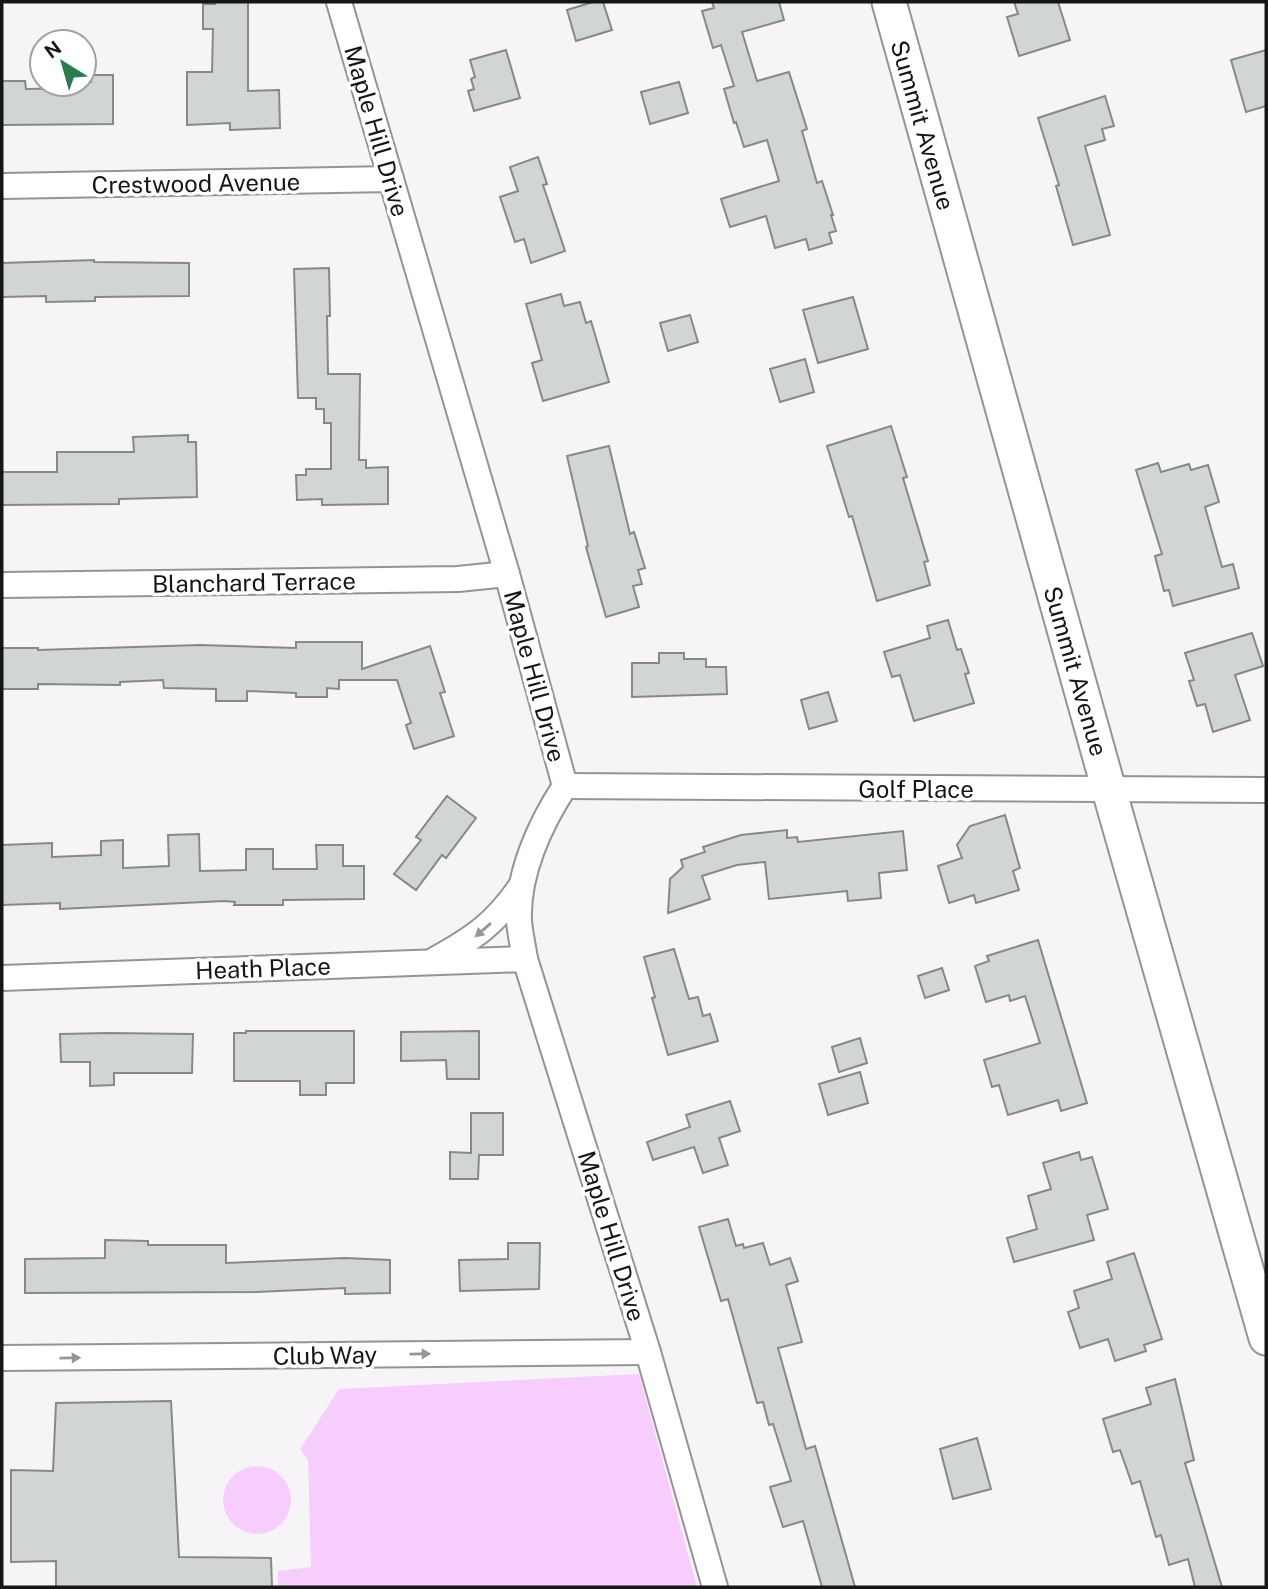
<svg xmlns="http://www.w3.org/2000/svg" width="1268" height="1589" font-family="'Public Sans',sans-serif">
<rect width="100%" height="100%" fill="#f7f4f8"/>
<!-- green -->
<g fill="#f7cdfe">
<polygon points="639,1374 697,1587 278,1587 278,1571 311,1567 308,1460 300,1449 339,1389"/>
<circle cx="257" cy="1500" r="34"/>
</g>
<!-- building -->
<g fill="#d2d6d3" stroke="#868987" stroke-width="2">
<polygon points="215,2 248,2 248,91 279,90 280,128 230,130 230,123 187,125 187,72 212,72 213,29 203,29 203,4 215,4"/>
<polygon points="593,2 603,2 612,30 576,41 567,10"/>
<polygon points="712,2 779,2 784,20 742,32 757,81 789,72 807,129 802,131 817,183 822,181 833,215 831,215 836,231 829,233 832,243 809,250 806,239 775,248 766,216 730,227 721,199 779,181 767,140 744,147 736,122 734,123 724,89 734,86 721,45 713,48 702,11 714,8"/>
<polygon points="1014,2 1058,2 1070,40 1019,56 1007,17 1018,14"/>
<polygon points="506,50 520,98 474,111 468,91 474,89 471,79 475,77 470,60"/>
<polygon points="1266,50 1266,106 1246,112 1231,60"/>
<polygon points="90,75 113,75 113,124 2,125 2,81 25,81 26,89 77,88 77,84 91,82"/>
<polygon points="679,82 688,113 650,124 641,92"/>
<polygon points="1105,96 1114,126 1102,129 1105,140 1085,146 1110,235 1073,245 1056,186 1059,185 1038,118"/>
<polygon points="538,157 547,184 543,185 565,251 531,263 524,239 515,242 500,197 518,191 510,167"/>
<polygon points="94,260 94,262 189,263 189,296 95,297 95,301 46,302 46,296 2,297 2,263"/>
<polygon points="329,268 330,316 327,316 328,374 360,374 359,460 366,460 366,468 388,467 388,504 322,505 322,499 297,500 296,475 306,475 306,469 331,469 331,423 324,423 324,409 316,409 316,398 298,398 294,269"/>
<polygon points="561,294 564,306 580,302 586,323 591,321 609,382 543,401 532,363 542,360 526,304"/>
<polygon points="853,297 868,349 818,363 803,310"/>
<polygon points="690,315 698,342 668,351 660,323"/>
<polygon points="805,359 814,392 780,402 770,369"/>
<polygon points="891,426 907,477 903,478 928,561 924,562 930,585 877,601 852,516 849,517 827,446"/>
<polygon points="188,435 188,442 196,442 197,497 119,499 119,504 2,505 2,472 57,472 57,452 134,452 133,437"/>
<polygon points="609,446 630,534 634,532 645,568 638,570 642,584 633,586 639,607 606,617 586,547 588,546 567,456"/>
<polygon points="1158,463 1161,472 1189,464 1191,470 1208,465 1219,502 1205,507 1222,567 1233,564 1239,588 1173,606 1169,590 1164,591 1155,556 1162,554 1136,470"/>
<polygon points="948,620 957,650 961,649 969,673 965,674 974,703 914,721 900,675 892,677 884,652 930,638 927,626"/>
<polygon points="1252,633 1263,666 1235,675 1250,720 1213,732 1205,704 1197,706 1189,681 1194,680 1185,653"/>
<polygon points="296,642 362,642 362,669 430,646 445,692 440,693 454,736 414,749 406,725 411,723 397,680 339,680 339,689 327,688 327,697 296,697 296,693 247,691 247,701 216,701 216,689 164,688 163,680 120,682 120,685 38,684 38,689 2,689 2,648 38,648 38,650 200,645 296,648"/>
<polygon points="659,653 684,653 684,659 706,659 706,667 726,667 727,694 632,697 632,663 659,663"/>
<polygon points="828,692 837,721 809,729 801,700"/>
<polygon points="447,796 476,818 446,858 442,855 416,890 394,874 421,840 416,837"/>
<polygon points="1005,815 1020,868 1013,871 1019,890 976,903 974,895 949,903 938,866 962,858 957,845 970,826"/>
<polygon points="787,830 787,838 797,837 798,842 903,831 907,870 879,873 881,898 848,901 847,891 769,899 765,862 737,865 702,876 710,899 668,913 670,879 683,867 681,860 705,852 703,847 741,835"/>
<polygon points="199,834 200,871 246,870 246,849 273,849 273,869 317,869 316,845 343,845 343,866 364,866 364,899 283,900 283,905 234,905 235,902 224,901 60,909 60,903 2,905 2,845 52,843 52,857 101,855 101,841 123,840 123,868 169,866 168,835"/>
<polygon points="1038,940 1087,1103 1061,1111 1058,1100 1008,1115 999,1085 992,1087 984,1060 1040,1043 1025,996 1010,1001 1009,995 986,1002 975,966 989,961 987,956"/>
<polygon points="674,949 689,999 698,997 703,1016 710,1014 718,1041 668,1055 652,998 655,997 644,957"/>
<polygon points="942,968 949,990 925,998 918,976"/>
<polygon points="246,1031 354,1031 354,1083 326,1083 326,1095 300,1095 300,1081 234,1081 234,1033 246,1033"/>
<polygon points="479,1031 479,1079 447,1079 446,1060 401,1061 401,1032"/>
<polygon points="108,1033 193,1034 192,1073 114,1073 114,1085 90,1086 90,1062 61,1062 60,1034"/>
<polygon points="860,1038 867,1063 839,1072 832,1047"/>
<polygon points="860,1072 868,1103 828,1115 819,1084"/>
<polygon points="730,1101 740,1131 719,1138 728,1165 703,1173 694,1147 653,1160 647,1142 690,1127 686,1115"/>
<polygon points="471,1113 503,1113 503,1155 479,1155 478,1179 450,1179 450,1152 471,1153"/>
<polygon points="1079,1152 1081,1160 1092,1157 1108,1209 1087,1215 1094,1240 1014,1262 1007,1238 1037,1229 1028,1196 1051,1189 1043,1163"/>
<polygon points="728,1219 736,1246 743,1244 744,1248 763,1243 770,1265 790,1258 798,1281 786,1285 802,1342 778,1348 806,1449 815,1446 855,1587 822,1587 803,1521 783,1527 770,1487 791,1481 773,1424 769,1425 763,1402 757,1403 728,1299 721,1301 699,1227"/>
<polygon points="105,1240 148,1241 148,1245 226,1245 226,1263 345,1258 390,1260 390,1293 345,1294 345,1288 256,1292 25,1293 25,1259 105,1258"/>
<polygon points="508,1243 540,1243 539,1289 460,1291 459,1260 508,1259"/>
<polygon points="1134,1253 1162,1339 1144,1345 1146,1351 1115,1361 1108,1339 1080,1348 1068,1312 1079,1308 1074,1291 1112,1279 1107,1262"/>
<polygon points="1175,1379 1194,1460 1185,1463 1222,1587 1195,1587 1188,1559 1169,1565 1161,1535 1156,1537 1140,1481 1132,1484 1120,1450 1113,1452 1103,1419 1151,1404 1146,1388"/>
<polygon points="171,1401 179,1557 271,1558 272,1587 56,1587 56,1561 11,1562 11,1470 53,1471 56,1403"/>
<polygon points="977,1438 991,1489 953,1499 940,1449"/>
</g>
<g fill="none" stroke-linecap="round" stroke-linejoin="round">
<defs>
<g id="street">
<path d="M339,2L507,574L565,786C540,824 517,874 519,921C520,933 523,946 525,959L648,1352L715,1587"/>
<polyline points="2,186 391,179"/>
<polyline points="2,585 458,579 507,574"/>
<polyline points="565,786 1266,790"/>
<path d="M436,959C474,938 496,923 521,886"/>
<polyline points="2,978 525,959"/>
<polyline points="2,1358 648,1352"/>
</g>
<polyline id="secondary" points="889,2 1109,790 1266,1338"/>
</defs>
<!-- street casing -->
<use href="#street" stroke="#959395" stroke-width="28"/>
<!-- secondary casing -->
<use href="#secondary" stroke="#959395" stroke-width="37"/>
<!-- street -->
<use href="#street" stroke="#fff" stroke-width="24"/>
<!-- secondary -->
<use href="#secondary" stroke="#fff" stroke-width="33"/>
</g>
<!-- one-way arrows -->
<defs><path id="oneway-solid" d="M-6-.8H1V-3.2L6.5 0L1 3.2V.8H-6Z" transform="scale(1.75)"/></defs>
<g fill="#979697">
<use href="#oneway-solid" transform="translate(483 930) rotate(139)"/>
<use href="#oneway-solid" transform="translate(420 1354) rotate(-1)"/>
<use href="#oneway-solid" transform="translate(70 1358) rotate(-1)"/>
</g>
<g text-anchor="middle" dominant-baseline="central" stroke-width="7" stroke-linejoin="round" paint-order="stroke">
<!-- street labels -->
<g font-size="24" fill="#171617" stroke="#fff">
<text transform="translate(923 125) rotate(74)">Summit Avenue</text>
<text transform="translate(377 131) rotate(74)">Maple Hill Drive</text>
<text transform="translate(196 183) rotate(-1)">Crestwood Avenue</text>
<text transform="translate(254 582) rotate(-1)">Blanchard Terrace</text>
<text transform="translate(1076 671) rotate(74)">Summit Avenue</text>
<text transform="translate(535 676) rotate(75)">Maple Hill Drive</text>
<text x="916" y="789">Golf Place</text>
<text transform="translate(263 968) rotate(-2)">Heath Place</text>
<text transform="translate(612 1236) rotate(73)">Maple Hill Drive</text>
<text transform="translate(325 1355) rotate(-1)">Club Way</text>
</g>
</g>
<!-- border -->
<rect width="1268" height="1589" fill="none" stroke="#171617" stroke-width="7"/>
<!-- north arrow -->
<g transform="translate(63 63) rotate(323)"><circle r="33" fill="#ffffff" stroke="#a2a2a2" stroke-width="2"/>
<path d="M0-5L12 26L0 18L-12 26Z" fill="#297c4e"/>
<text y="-10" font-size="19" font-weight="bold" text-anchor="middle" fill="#171617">N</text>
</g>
</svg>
